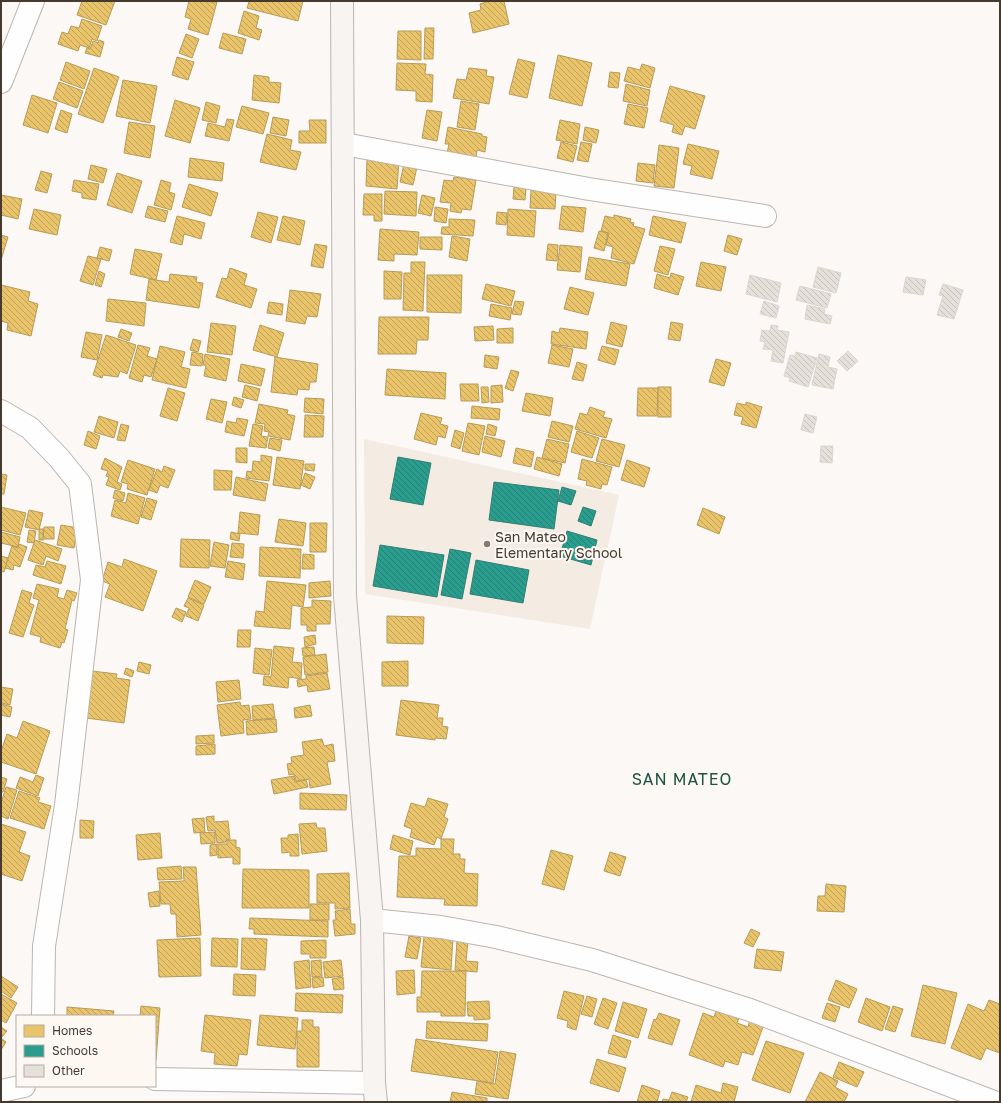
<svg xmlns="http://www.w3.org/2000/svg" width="1001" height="1103" font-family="'Golos Text',sans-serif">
<defs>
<pattern id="homes-back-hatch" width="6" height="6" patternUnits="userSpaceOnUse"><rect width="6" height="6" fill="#e9c46a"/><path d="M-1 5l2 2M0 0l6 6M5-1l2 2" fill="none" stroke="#bfa058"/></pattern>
<pattern id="schools-back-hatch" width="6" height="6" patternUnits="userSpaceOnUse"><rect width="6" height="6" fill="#2a9d8f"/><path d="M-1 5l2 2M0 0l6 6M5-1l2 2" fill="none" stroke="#268175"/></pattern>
<pattern id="building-back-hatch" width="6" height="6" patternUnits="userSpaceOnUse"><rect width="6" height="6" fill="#e6e0da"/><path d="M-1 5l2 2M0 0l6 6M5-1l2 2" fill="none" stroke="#c7c1bb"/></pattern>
</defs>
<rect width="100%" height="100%" fill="#fbf8f6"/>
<!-- built -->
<polygon fill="#f4ebe3" points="364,439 619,495 590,629 365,594"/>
<!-- homes -->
<g fill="url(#homes-back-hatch)" stroke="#b89b58">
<polygon points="82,1 115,1 106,25 77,15"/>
<polygon points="189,1 217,2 208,35 188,29 191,19 185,17"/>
<polygon points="245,1 303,1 298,21 247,8 249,2"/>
<polygon points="490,1 504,1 509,24 473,33 469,13 481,10 480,4"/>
<polygon points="244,11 259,16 256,28 262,30 259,40 238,33"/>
<polygon points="82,19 102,26 97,41 92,39 89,48 80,45 78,51 58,44 62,32 68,34 71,26 79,28"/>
<polygon points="425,28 434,28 433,59 424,59"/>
<polygon points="398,31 421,31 421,60 397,59"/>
<polygon points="223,33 246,39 242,54 219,48"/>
<polygon points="186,34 199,39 192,58 179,53"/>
<polygon points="99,40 104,42 100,57 85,53 87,48 90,49 93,41 98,43"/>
<polygon points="558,55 592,63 582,106 549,98"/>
<polygon points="177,57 194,62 188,80 172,75"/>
<polygon points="518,59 535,63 527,98 509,94"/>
<polygon points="66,62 90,71 84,89 60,80"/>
<polygon points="397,63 426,64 425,74 433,75 432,102 416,101 416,91 396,90"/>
<polygon points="642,64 655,68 650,88 624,81 628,67 640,70"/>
<polygon points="94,68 119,77 103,123 78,114"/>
<polygon points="469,68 487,70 486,76 494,77 489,104 453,98 457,79 466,80"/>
<polygon points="610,72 620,73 618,88 608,87"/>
<polygon points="254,75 269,77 269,82 281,83 279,103 252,100"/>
<polygon points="123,80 157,86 150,123 116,116"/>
<polygon points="59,82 83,91 77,108 53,99"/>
<polygon points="626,84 650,90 647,106 623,101"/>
<polygon points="670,86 705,96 695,129 685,126 682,135 672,132 674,125 660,121"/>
<polygon points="32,95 57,103 48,133 23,125"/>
<polygon points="175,100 200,108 190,143 165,136"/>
<polygon points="461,101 479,104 475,130 457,127"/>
<polygon points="206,102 220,106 216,123 202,120"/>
<polygon points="628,104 648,108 644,128 624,124"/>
<polygon points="242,106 269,113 263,134 236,127"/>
<polygon points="61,110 72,114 67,133 55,129"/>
<polygon points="427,110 442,112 437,141 422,138"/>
<polygon points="273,117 289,120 286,136 270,133"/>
<polygon points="227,119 234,120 229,141 205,136 208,123 225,127"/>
<polygon points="309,120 326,120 326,143 299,143 299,131 310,131"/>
<polygon points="560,120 580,124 577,144 556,140"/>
<polygon points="129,122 155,126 150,158 124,153"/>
<polygon points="448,127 482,134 482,136 487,137 485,152 477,150 476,158 447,153 449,144 445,144"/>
<polygon points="585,127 599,130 596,143 583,140"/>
<polygon points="267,134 292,140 290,150 301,152 296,170 260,162"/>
<polygon points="561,142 577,146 573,162 557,158"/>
<polygon points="581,142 592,144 588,162 577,160"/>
<polygon points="688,144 719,151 712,179 690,174 692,166 683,164"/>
<polygon points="659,145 679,148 674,188 654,186"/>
<polygon points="190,158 224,163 222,181 188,177"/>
<polygon points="367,158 399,160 397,189 366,186"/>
<polygon points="638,163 655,165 653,183 636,181"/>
<polygon points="404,164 417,167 413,185 400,182"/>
<polygon points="91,165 107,169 103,183 88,179"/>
<polygon points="41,171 52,174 47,193 35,190"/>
<polygon points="117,173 142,181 132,213 107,205"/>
<polygon points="454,177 476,180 471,210 462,209 461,213 450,211 451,203 440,202 444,180 453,181"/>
<polygon points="74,180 99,184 96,200 82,198 82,193 72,191"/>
<polygon points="161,180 171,183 169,192 175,194 171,210 154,205"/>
<polygon points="189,184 218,193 211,216 182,207"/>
<polygon points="514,187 526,188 525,200 513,199"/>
<polygon points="531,190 556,191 555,209 530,208"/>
<polygon points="385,191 417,192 416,216 384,214"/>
<polygon points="364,194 382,194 382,221 374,221 374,215 363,215"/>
<polygon points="1,195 22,199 18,219 1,215"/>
<polygon points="422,195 435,198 431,216 418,213"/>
<polygon points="148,206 168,211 165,222 145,217"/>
<polygon points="562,206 586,208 583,232 559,229"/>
<polygon points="435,207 448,209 446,223 434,221"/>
<polygon points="34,209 61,215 57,235 29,229"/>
<polygon points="508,209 536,211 534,237 507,235"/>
<polygon points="258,212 278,217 271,243 251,237"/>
<polygon points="497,212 507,213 506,225 496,224"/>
<polygon points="614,215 631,219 630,222 634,223 633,226 645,229 634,264 611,258 613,247 606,245 609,233 601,231 605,216 614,218"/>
<polygon points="177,216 205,223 201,239 184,234 182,245 170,242"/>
<polygon points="283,216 305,221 300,245 277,240"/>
<polygon points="653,216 686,223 681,243 649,235"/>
<polygon points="449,219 475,220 473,236 441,234 442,227 449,227"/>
<polygon points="380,229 419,232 417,255 394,254 394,261 378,260"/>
<polygon points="599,231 608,233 604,251 594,248"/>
<polygon points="1,235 8,237 1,260"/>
<polygon points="728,235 742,239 737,255 724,251"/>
<polygon points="452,236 470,239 467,261 449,257"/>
<polygon points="420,237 442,237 442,250 420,249"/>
<polygon points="315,244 327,246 323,268 311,266"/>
<polygon points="548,244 558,245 557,261 546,260"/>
<polygon points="560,245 582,247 580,272 557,270"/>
<polygon points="660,246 675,249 668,275 654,271"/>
<polygon points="100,247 112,250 109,261 97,258"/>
<polygon points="135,249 162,254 156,280 130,274"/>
<polygon points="88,256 101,259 93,285 80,281"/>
<polygon points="589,257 630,264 626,286 585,279"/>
<polygon points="411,262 425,262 423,311 403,310 404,273 411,273"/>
<polygon points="701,262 726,267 721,291 696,286"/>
<polygon points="230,268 247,274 244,285 257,289 251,308 216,297 222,278 227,279"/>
<polygon points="99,271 105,274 101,287 95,285"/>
<polygon points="384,271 402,272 401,299 384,299"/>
<polygon points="671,273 684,277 678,295 654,288 657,274 670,278"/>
<polygon points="170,274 197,277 196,282 203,283 199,308 146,300 149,279 169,282"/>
<polygon points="427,275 462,275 461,313 427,312"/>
<polygon points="486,284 515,291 511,306 482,299"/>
<polygon points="1,285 30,292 28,301 38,304 31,336 7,330 8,323 1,321"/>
<polygon points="570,287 594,293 588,315 564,309"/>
<polygon points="290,290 321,294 317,317 307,316 305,324 286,321"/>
<polygon points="108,299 146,303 144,326 106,321"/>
<polygon points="515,301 524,302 521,315 512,314"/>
<polygon points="269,302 283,304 282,315 267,313"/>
<polygon points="491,304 512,308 510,320 489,316"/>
<polygon points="379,317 429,317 428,340 417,340 416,354 378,354"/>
<polygon points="611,322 627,326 622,347 606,343"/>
<polygon points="671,322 683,324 680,341 668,339"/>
<polygon points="211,323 236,326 232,355 207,352"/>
<polygon points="260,325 284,333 277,357 253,350"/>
<polygon points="493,326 494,340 475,341 474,327"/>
<polygon points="513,328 513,343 497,343 497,329"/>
<polygon points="560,328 588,332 586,349 551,344 552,331 559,333"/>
<polygon points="121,329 132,333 129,341 118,337"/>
<polygon points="86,332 102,335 97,360 81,357"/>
<polygon points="106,335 136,345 127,374 120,371 118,377 103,375 102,378 93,375"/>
<polygon points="193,339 201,341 198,352 190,350"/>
<polygon points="138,345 150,348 147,356 157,359 151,377 144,375 142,382 129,378"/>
<polygon points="552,345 573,349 569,367 548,363"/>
<polygon points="160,346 185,352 181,367 190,369 186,388 152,380"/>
<polygon points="602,346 619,350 615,365 598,360"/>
<polygon points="192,352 203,354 202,366 190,365"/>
<polygon points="205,354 230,359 226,381 204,376 206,365 203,365"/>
<polygon points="485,355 499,357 497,369 484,367"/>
<polygon points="275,357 318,364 316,382 310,382 309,390 298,389 297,395 271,392"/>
<polygon points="716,359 731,363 724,386 709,382"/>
<polygon points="577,362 587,365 583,381 572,379"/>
<polygon points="241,364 265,369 261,386 238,381"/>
<polygon points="387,369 446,373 445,399 385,395"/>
<polygon points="511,370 519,372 513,391 505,388"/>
<polygon points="460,384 478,384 479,401 461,401"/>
<polygon points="245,385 260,389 257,401 242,397"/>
<polygon points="502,385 503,402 491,403 491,386"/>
<polygon points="481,387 488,387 489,402 482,403"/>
<rect x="658" y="387" width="13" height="30"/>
<polygon points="168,388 185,393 177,421 160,416"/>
<polygon points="638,388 658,388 657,416 637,416"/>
<polygon points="526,393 553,398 550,416 522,411"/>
<polygon points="234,397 244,400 241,408 232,405"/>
<polygon points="305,398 324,399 323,414 304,412"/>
<polygon points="211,399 227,402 222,423 206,419"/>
<polygon points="746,402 762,407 756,428 741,424 743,417 734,415 737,403 746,405"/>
<polygon points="259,404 288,410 287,414 295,416 290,440 268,436 269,432 264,431 265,424 255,423"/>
<polygon points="472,406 500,409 499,420 471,418"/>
<polygon points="590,407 605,412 603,417 612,419 606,438 575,429 580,413 587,415"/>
<polygon points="421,413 442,418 440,424 448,426 445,438 438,436 436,445 414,439"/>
<polygon points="305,415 324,416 323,437 304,437"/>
<polygon points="99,416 118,422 114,438 94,432"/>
<polygon points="237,418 248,420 244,436 225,432 227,421 236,423"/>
<polygon points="552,421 573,426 569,442 548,437"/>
<polygon points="468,423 485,426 479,455 462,451"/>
<polygon points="121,424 129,426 125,441 117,440"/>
<polygon points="253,424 263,426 261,436 268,437 266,448 249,446"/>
<polygon points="488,424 497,427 495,436 486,434"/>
<polygon points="455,430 464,433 460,449 451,446"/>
<polygon points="88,431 100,436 96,449 84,445"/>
<polygon points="577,431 599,438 592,458 571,452"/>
<polygon points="485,436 505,441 501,457 482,452"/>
<polygon points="270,438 282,440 280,451 268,448"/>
<polygon points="547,439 569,444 565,463 542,458"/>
<polygon points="602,439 625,445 619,467 596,461"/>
<polygon points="236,448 247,448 247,463 236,462"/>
<polygon points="516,448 534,452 531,467 513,463"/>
<polygon points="261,455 272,457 269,481 246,478 247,471 252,472 253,461 261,462"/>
<polygon points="277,457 304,461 300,489 273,485"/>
<polygon points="537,457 562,464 559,476 534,469"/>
<polygon points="105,458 122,467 117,482 122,484 120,490 106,485 109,477 106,476 108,471 101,469"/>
<polygon points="582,459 612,467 607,485 602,484 601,489 586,485 587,481 578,479"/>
<polygon points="128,460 155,469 147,495 127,489 128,484 121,482"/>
<polygon points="627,460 650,468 644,487 621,480"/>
<polygon points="305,464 315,464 314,471 305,470"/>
<polygon points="164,466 175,470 168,488 160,485 157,493 149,490 157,469 162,472"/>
<polygon points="214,470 232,471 231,490 214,490"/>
<polygon points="305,473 315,477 310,489 301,485"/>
<polygon points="1,474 7,475 4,494 1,494"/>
<polygon points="236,477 268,484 265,501 233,495"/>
<polygon points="115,490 125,493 123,501 113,498"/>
<polygon points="128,493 145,498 138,524 111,516 115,500 126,503"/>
<polygon points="147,498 157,501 151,520 141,517"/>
<polygon points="1,507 26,513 20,535 1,530"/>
<polygon points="703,508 725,517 719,534 697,525"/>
<polygon points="29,510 43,513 39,530 25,527"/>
<polygon points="240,512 260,515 258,535 238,533"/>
<polygon points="279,519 306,523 303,546 275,542"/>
<polygon points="310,523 327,523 326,552 310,552"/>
<polygon points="61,525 78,528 74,548 57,545"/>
<polygon points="44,527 54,527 54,539 43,539"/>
<rect x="39" y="529" width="4" height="11"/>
<polygon points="29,530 36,531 34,543 27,542"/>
<polygon points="1,532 20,537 18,547 1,543"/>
<polygon points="231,532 240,534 239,541 230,539"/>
<polygon points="181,539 210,540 209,568 180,567"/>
<polygon points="35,540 62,549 58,561 46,556 43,565 28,560"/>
<polygon points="214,542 229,545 225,568 210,566"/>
<polygon points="232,543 244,544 243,558 230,557"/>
<polygon points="19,544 27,547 20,567 14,565 13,570 5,568 12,546 18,548"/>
<polygon points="260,547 301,549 300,578 259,576"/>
<polygon points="303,554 314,555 314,569 302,569"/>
<polygon points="1,556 8,558 4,572 1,571"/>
<polygon points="124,559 157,571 143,611 105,597 110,584 102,581 108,562 122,567"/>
<polygon points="47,561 66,566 61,584 33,575 36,565 45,567"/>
<polygon points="228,561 245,564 243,580 225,577"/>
<polygon points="195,580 211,587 204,604 188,597"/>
<polygon points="267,581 306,585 303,607 292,605 290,629 254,626 256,611 264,612"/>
<polygon points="330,581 331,596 309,598 309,583"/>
<polygon points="37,584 59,589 57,597 64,599 67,590 77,593 74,601 72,600 65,629 68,630 64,643 62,642 60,648 40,642 41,637 30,634 39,600 33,598"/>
<polygon points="22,590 32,593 29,603 34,605 23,637 9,633"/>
<polygon points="188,598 204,605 198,621 186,616 189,608 184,606"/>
<polygon points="312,600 331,601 330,624 316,624 316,631 307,631 307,625 301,625 301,608 312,607"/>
<polygon points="176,608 186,612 182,622 172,617"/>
<polygon points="387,616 424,617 423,644 387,643"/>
<polygon points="238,630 251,630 250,647 237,647"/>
<polygon points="315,635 316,644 305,647 304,637"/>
<polygon points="274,646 294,648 292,662 302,663 301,679 289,677 288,688 263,685 264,676 271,677"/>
<polygon points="314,647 315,655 303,656 302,648"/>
<polygon points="255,648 272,650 269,675 253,673"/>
<polygon points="326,654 328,672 305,675 303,657"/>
<polygon points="408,661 408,686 382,686 382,662"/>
<polygon points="139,662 151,665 149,674 137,671"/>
<polygon points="126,668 134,671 132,677 124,674"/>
<polygon points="92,671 117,674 116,678 130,680 124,723 86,718"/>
<polygon points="327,673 330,689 308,692 307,685 298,687 297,680 306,679 306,676"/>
<polygon points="239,680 241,699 218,702 216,682"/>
<polygon points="1,687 13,689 10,705 1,703"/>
<polygon points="401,700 439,705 437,718 443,718 442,726 448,727 446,739 435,738 435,740 396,735"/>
<polygon points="240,702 241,706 249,705 251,719 243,720 244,733 221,736 217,705"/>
<polygon points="1,704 12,707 10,717 1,715"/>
<polygon points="273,704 275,718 253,720 252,706"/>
<polygon points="310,705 312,716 295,718 294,708"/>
<polygon points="276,719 277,732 247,735 246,721"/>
<polygon points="23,721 50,731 36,774 1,762 1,751 7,734 17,738"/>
<polygon points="214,735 214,743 196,744 196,736"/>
<polygon points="322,739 324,746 333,744 335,761 327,762 331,784 310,788 309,779 296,781 294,774 289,775 287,764 292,763 291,757 304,755 302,742"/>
<polygon points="215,744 215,754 196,755 196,746"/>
<polygon points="36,775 44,778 38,796 16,788 20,777 33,782"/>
<polygon points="294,776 295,782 306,780 308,787 274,794 271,780"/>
<polygon points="1,777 7,779 3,792 1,792"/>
<polygon points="6,787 17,790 8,819 1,816 1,803"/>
<polygon points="19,791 40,798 38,802 51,806 44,829 10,818"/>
<polygon points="300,793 347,795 346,810 300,809"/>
<polygon points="428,798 448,804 444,817 448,819 441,839 437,837 434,845 410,837 412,829 404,826 411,803 425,807"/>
<polygon points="214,816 214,822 228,821 230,839 226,840 226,842 217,843 215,830 208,831 206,817"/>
<polygon points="204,818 205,832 194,833 192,819"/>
<polygon points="80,820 94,821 93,838 80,838"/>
<polygon points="316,823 317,828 325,828 327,851 302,854 299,824"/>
<polygon points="1,824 26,832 19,852 30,856 22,881 1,874"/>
<polygon points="215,832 215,843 201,844 200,833"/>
<polygon points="160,833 162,858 138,860 136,835"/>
<polygon points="298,834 299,856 290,856 290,852 282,853 281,838 288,838 288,835"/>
<polygon points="393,835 413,841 410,855 390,849"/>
<polygon points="441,839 454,839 453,854 460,854 460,859 465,859 464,873 478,874 477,906 444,905 445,899 397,897 399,856 416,856 416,848 441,849"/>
<polygon points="227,840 236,840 236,847 240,848 240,864 233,864 233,857 218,858 218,844 227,844"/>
<polygon points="217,844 217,855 210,856 210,845"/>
<polygon points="551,850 573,856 564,890 542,884"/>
<polygon points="610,852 626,857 620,876 604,871"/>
<polygon points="181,866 182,879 158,880 157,868"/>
<polygon points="183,867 196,867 201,935 177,937 176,914 171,914 170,904 161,904 159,882 184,881"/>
<polygon points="243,869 309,870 309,908 242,908"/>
<polygon points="349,873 350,908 335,909 335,903 317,903 317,874"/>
<polygon points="826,884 846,886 844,912 817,911 818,896 825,896"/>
<polygon points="159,891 160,906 150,907 148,893"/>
<rect x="310" y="904" width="19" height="16"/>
<polygon points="350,909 351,924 355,924 355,934 335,936 333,920 336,920 335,911"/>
<polygon points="250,918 328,921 328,937 254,934 254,929 249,929"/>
<polygon points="751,929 760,933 753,947 744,943"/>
<polygon points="409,936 421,938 417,959 405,957"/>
<polygon points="424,936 453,938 451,970 421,967"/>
<polygon points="200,938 201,976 159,977 157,940"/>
<polygon points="212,938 238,939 237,967 211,966"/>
<polygon points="242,938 267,939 265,970 241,969"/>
<polygon points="326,940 326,958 310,958 310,954 301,954 301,941"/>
<polygon points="457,941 468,941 466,961 478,962 477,972 455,970"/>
<polygon points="757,949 784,952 781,971 754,968"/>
<polygon points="309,960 311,987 296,989 294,962"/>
<polygon points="321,960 322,976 312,977 311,961"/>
<polygon points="341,960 343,976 325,978 323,962"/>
<polygon points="414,970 415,993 397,995 396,971"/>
<polygon points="422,971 466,971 465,1016 441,1016 441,1012 417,1012 417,997 421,997"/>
<polygon points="234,974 256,975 255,996 233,995"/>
<polygon points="1,976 18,987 11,998 1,991"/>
<polygon points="323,977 324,986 313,988 312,978"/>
<polygon points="343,977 344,989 334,990 332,979"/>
<polygon points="836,980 857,989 849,1008 828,1000"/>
<polygon points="923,985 957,993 945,1044 911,1036"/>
<polygon points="564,991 584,996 576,1030 567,1027 568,1021 557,1018"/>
<polygon points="296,993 343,995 342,1013 295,1011"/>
<polygon points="1,994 17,1003 6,1023 1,1020"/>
<polygon points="587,996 597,999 592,1017 581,1014"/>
<polygon points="603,998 617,1003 608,1029 594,1024"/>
<polygon points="866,998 890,1007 882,1031 858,1022"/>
<polygon points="989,1000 1000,1004 1000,1053 986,1048 981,1060 951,1048 968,1004 984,1011"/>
<polygon points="489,1001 490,1019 474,1020 474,1016 468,1016 467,1002"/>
<polygon points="623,1002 647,1009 638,1038 615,1031"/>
<polygon points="827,1003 840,1007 835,1022 822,1018"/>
<polygon points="141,1006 160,1008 156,1060 155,1060 155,1016 140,1016"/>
<polygon points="893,1006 903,1009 895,1032 885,1029"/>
<polygon points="67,1007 114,1011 113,1016 67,1016"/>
<polygon points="717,1008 740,1016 737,1023 748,1027 750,1019 764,1024 753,1055 742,1052 738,1065 725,1061 723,1067 689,1055 703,1013 714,1017"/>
<polygon points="659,1013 680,1020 672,1045 648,1038 654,1019 656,1020"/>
<polygon points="205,1015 251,1020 247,1055 239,1054 237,1066 214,1064 215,1053 201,1051"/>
<polygon points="260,1015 298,1018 295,1049 257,1045"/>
<polygon points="302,1020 313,1020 313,1027 319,1027 319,1067 297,1067 297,1031 302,1031"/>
<polygon points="427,1021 488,1024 487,1041 426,1038"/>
<polygon points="1,1027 7,1031 1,1038 6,1042 1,1050"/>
<polygon points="613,1035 631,1041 626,1058 608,1053"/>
<polygon points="416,1039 498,1052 493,1083 411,1071"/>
<polygon points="766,1041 804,1053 790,1093 752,1080"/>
<polygon points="500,1051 516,1054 508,1099 475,1094 477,1081 495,1084"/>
<polygon points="597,1059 626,1068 619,1092 590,1083"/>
<polygon points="839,1062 864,1072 857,1087 833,1077"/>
<polygon points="820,1072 838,1081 835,1087 848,1094 844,1102 805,1102"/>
<polygon points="723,1083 738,1087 734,1102 691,1102 696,1085 721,1093"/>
<polygon points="642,1085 660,1091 657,1102 637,1102"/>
<polygon points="452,1092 487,1098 487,1102 450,1102"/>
<polygon points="672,1092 688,1097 686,1102 662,1102 663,1099 669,1100"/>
</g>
<!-- schools -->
<g fill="url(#schools-back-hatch)" stroke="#327f72">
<polygon points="398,457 431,463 423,505 390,499"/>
<polygon points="494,482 559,490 554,529 489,520"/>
<polygon points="562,487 576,491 571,505 558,501"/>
<polygon points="583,507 596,511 591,526 578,521"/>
<polygon points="567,531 597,540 591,565 560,556"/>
<polygon points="380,545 444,555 437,597 373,586"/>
<polygon points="450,549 471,553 462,599 441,595"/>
<polygon points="476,560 529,570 523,603 470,594"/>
</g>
<!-- building -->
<g fill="url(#building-back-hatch)" stroke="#dcd5d0">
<polygon points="818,267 841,273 836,293 813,287"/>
<polygon points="750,275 781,283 777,302 746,294"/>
<polygon points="906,277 926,280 923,295 903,292"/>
<polygon points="943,284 963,290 954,319 937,315 943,296 939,295"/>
<polygon points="800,286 831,294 827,308 796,300"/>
<polygon points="764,301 779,306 776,318 760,314"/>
<polygon points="807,305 825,309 824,314 832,316 830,324 805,319"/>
<polygon points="771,325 778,326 777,330 789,332 783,363 771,361 773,350 763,349 765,342 760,341 762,330 770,331"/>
<polygon points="848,351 858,361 847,371 837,361"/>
<polygon points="796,352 817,358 808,387 789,381 790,378 784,376 790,355 795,356"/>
<polygon points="819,354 830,357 828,367 837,369 833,389 812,385"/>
<polygon points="805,414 817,417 813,433 801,430"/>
<polygon points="821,446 833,446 832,463 820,462"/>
</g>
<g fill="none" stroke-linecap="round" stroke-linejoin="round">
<defs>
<g id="minor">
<polyline points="1,82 33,1"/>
<polyline points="344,144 589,189 765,216"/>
<polyline points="1,411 30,428 59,458 80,484 92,580 66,805 44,946 43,1016"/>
<polyline points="372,920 441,927 496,937 592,960 750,1010 994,1102"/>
</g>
<g id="tertiary">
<polyline points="155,1079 374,1083"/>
<polyline points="1,1091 24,1086"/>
</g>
<polyline id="secondary" points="342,1 345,596 372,920 374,1083 376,1102"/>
</defs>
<!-- minor casing -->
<use href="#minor" stroke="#bcb5b0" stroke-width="24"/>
<!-- tertiary casing -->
<use href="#tertiary" stroke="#bcb5b0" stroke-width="24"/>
<!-- secondary casing -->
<use href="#secondary" stroke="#bcb5b0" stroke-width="24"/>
<!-- minor -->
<use href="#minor" stroke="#fefefe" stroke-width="22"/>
<!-- tertiary -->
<use href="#tertiary" stroke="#fefefe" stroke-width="22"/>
<!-- secondary -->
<use href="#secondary" stroke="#f8f4f2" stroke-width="22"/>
</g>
<!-- markers -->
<circle fill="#857c75" stroke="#fef8f3" stroke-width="1.5" cx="487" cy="544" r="4"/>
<g text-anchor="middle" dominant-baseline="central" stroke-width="4" stroke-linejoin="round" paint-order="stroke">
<!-- poi labels -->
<g font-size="14" fill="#463a2f" stroke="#fef8f3" text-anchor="start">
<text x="495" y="536">San Mateo<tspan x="495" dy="16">Elementary School</tspan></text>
</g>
<!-- quarter labels -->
<g font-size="16" letter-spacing="1" fill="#1c5348" stroke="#fef8f3">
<text x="682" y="779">SAN MATEO</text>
</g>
</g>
<!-- border -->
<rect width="1001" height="1103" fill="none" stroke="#463a2f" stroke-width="4"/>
<!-- legend -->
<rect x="16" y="1015" width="140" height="72" fill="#fef8f3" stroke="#b4aca5"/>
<rect x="24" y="1025" width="20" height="12" fill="#e9c46a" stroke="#b4aca5"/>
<text x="52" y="1035" font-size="12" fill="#463a2f">Homes</text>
<rect x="24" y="1045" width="20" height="12" fill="#2a9d8f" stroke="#b4aca5"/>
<text x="52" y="1055" font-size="12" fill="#463a2f">Schools</text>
<rect x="24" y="1065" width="20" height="12" fill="#e6e0da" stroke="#b4aca5"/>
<text x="52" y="1075" font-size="12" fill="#463a2f">Other</text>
</svg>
